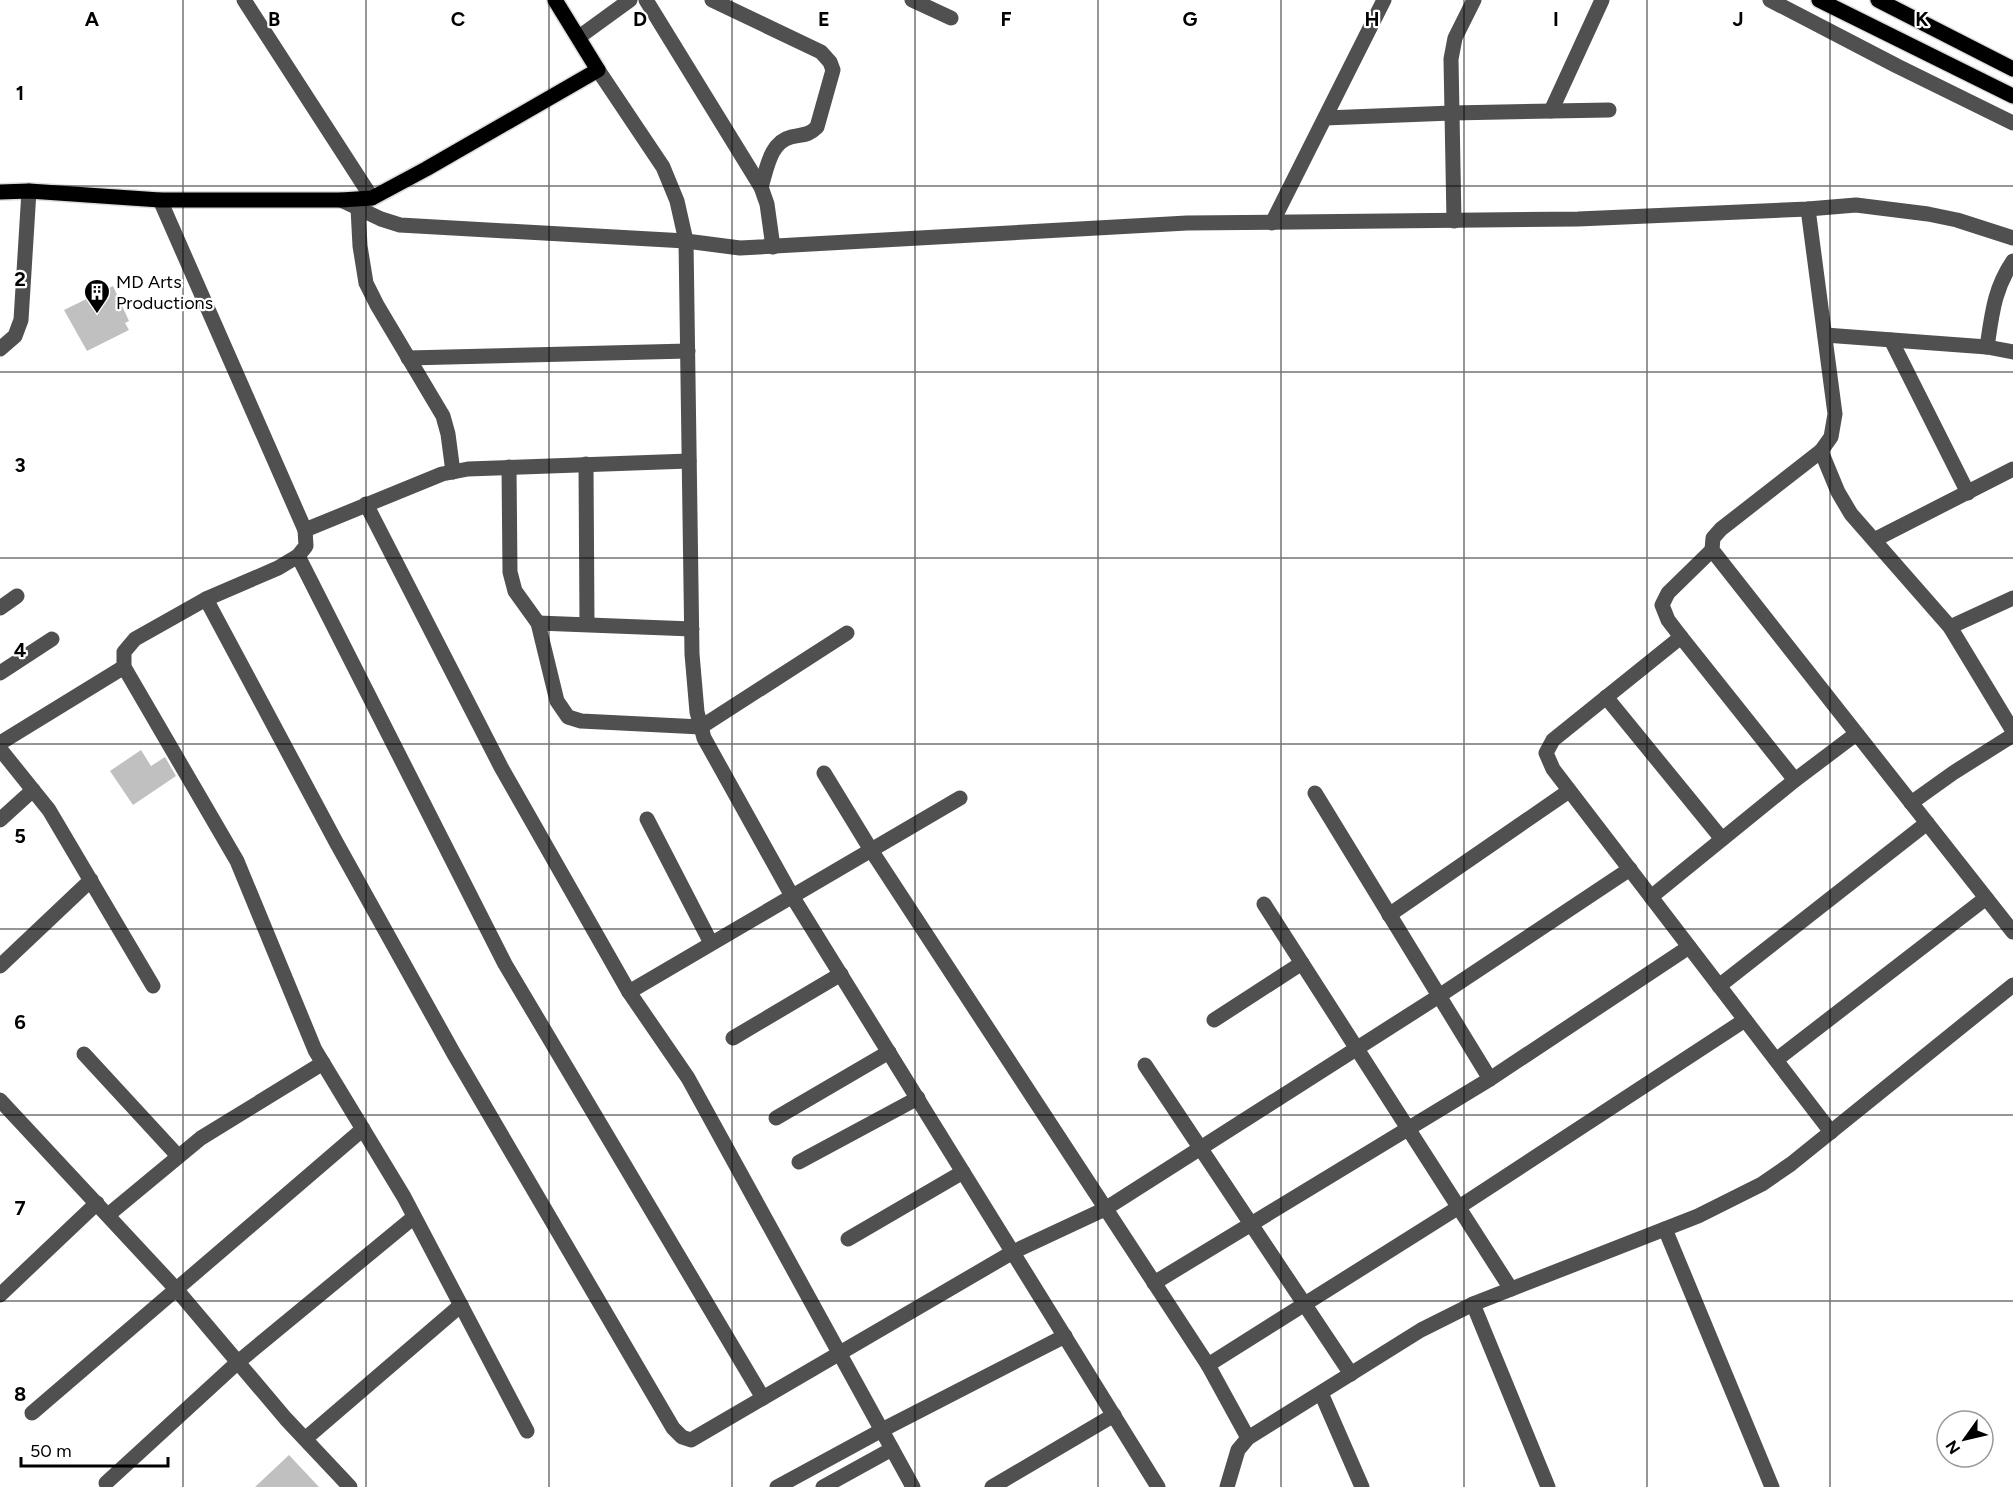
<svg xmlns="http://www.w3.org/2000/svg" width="2013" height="1487" font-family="Figtree,sans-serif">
<rect width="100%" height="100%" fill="#fff"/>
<!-- building -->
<g fill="#c0c0c0">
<polygon points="113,286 129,321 125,323 129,330 87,351 64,310"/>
<polygon points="141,750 151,766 165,757 176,776 133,805 110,771"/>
<polygon points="289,1455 319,1487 255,1487"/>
</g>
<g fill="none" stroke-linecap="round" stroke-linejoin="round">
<defs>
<g id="major">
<polyline points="1819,0 2013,96"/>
<polyline points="1878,0 2013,69"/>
<polyline points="0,192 29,191 160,200 341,200 372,198 426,169 598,70 555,0"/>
</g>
</defs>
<!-- major casing -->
<use href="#major" stroke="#dbdbdb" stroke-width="18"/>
<!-- minor -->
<g stroke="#505050" stroke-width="15">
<polyline points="244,0 372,198"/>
<polyline points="646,0 761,187 767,204 773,247"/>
<path d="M712,0L821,52L830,62L833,70L817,127C808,136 803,134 791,137C770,142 767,169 761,187"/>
<polyline points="912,0 951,18"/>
<polyline points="1770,0 1897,66 2013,123"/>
<polyline points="579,37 630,0"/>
<polyline points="598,70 663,167 677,201 686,241 692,654 697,712 704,738 792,896 1158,1487"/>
<polyline points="1551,111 1602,0"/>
<polyline points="1325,118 1452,113 1609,110"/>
<polyline points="160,200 305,530 306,546 298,556 278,568 206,599 135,639 124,652 124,667 237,861 315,1050 404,1197 527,1431"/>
<polyline points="341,200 381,219 400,225 686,241 740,248 1187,223 1578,219 1808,209 1856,205 1928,214 1957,220 2013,238"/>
<polyline points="358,208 360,246 366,283 377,305 443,416 448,434 453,472"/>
<polyline points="1808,209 1835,414 1831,437 1821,451 1721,529 1713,538 1712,550 2013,932"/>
<polyline points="1454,221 1451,59 1455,38 1474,0"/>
<polyline points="1272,223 1384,0"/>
<polyline points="1825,335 1987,347 2013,352"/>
<polyline points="1891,340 1968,493"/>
<path d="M1987,347C1992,314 1994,289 2013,261"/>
<polyline points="0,349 15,336 21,320 29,191"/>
<polyline points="408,358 688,351"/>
<polyline points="1821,451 1838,492 1851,514 1950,627 2013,731"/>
<polyline points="586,464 587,624"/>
<polyline points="509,467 510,572 515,591 538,623 557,701 568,717 581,721 701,727 847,633"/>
<polyline points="366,504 501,767 629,992 688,1078 913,1487"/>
<polyline points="305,530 442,474 468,469 689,461"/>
<polyline points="1874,540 2013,469"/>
<polyline points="1712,550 1668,593 1662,605 1668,620 1681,637 1795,780"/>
<polyline points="298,556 505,964 763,1398"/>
<polyline points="206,599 336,842 454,1054 673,1428 682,1437 691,1440 1013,1252 1105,1209 1439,996 1630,869"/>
<polyline points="0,608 17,596"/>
<polyline points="538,623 692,629"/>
<polyline points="1950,627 2013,598"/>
<polyline points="1681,637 1553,740 1546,753 1553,769 1831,1132"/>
<polyline points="0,673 52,639"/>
<polyline points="1606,697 1722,839"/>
<polyline points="0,743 124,667"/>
<polyline points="0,749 49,810 153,986"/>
<polyline points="824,773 871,850 1208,1365 1248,1438"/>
<polyline points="1315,793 1490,1079"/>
<polyline points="1911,803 1953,773 2013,735"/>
<polyline points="647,819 711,943"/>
<polyline points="0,820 33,790"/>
<polyline points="1651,897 1795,780 1856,734"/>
<polyline points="1264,904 1511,1289"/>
<polyline points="1389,915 1569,791"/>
<polyline points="0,966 91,880"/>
<polyline points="1719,986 1927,823"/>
<polyline points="629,992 960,798"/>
<polyline points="1214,1020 1302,963"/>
<polyline points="733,1038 841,974"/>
<polyline points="84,1054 178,1156"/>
<polyline points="1776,1060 1986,898"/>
<polyline points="1145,1065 1351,1374"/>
<polyline points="0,1100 176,1289 286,1419 350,1487"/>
<polyline points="776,1118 889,1052"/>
<polyline points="799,1162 918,1098"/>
<polyline points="108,1215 201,1138 323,1063"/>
<polyline points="1665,1229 1772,1487"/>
<polyline points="848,1239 963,1172"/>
<polyline points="1154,1283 1490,1079 1689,947"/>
<polyline points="0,1295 97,1203"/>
<polyline points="1473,1304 1548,1487"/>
<polyline points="1208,1365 1459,1207 1745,1020"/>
<polyline points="1321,1393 1362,1487"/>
<polyline points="32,1413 363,1129"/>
<polyline points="305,1439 461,1305"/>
<polyline points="106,1483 238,1362 414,1217"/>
<polyline points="777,1487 882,1430 1065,1336"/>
<polyline points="823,1487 892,1449"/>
<polyline points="992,1487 1114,1415"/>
<polyline points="1227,1487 1238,1450 1248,1438 1421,1330 1473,1304 1698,1216 1762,1184 1791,1164 2013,985"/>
</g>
<!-- major -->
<use href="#major" stroke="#000" stroke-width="15"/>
</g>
<!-- grid -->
<path fill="none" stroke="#000" stroke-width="1.5" stroke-opacity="0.55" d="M183,0V1487M366,0V1487M549,0V1487M732,0V1487M915,0V1487M1098,0V1487M1281,0V1487M1464,0V1487M1647,0V1487M1830,0V1487M0,186H2013M0,372H2013M0,558H2013M0,744H2013M0,929H2013M0,1115H2013M0,1301H2013"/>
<!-- icons -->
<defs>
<symbol id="building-pin" viewBox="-11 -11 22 30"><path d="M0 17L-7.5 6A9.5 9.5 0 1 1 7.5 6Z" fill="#000" stroke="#fff"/><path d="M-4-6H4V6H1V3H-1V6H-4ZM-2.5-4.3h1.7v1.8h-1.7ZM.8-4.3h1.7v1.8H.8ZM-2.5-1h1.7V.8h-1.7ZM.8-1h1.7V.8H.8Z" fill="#fff"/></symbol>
</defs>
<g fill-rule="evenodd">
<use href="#building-pin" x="82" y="277" width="30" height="40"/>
</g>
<g text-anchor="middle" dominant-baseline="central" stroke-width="4.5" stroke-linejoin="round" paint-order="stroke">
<!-- poi labels -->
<g font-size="18" fill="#000" stroke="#fff" text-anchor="start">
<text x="116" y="282">MD Arts<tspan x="116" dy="21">Productions</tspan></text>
</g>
</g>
<g font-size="20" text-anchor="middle" font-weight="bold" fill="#000" stroke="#fff" stroke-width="4.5" stroke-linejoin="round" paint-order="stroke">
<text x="92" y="26">A</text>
<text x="274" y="26">B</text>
<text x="458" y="26">C</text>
<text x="640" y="26">D</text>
<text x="824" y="26">E</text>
<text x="1006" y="26">F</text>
<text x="1190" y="26">G</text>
<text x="1372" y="26">H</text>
<text x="1556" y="26">I</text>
<text x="1738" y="26">J</text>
<text x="1922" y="26">K</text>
<text x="20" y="100">1</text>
<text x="20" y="286">2</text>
<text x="20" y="472">3</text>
<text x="20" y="657">4</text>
<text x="20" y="843">5</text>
<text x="20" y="1029">6</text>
<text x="20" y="1215">7</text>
<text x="20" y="1401">8</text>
</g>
<!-- north arrow -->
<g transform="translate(1965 1439) rotate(236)"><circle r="28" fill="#ffffff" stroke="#999999" stroke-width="1.5"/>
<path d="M0-4.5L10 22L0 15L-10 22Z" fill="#000000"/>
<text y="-9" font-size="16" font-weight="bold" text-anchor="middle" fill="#000000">N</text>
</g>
<!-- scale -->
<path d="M21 1457v9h147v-9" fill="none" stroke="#000000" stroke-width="3"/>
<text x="30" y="1457" font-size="18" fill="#000000" stroke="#ffffff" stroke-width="4.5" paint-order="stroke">50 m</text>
</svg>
